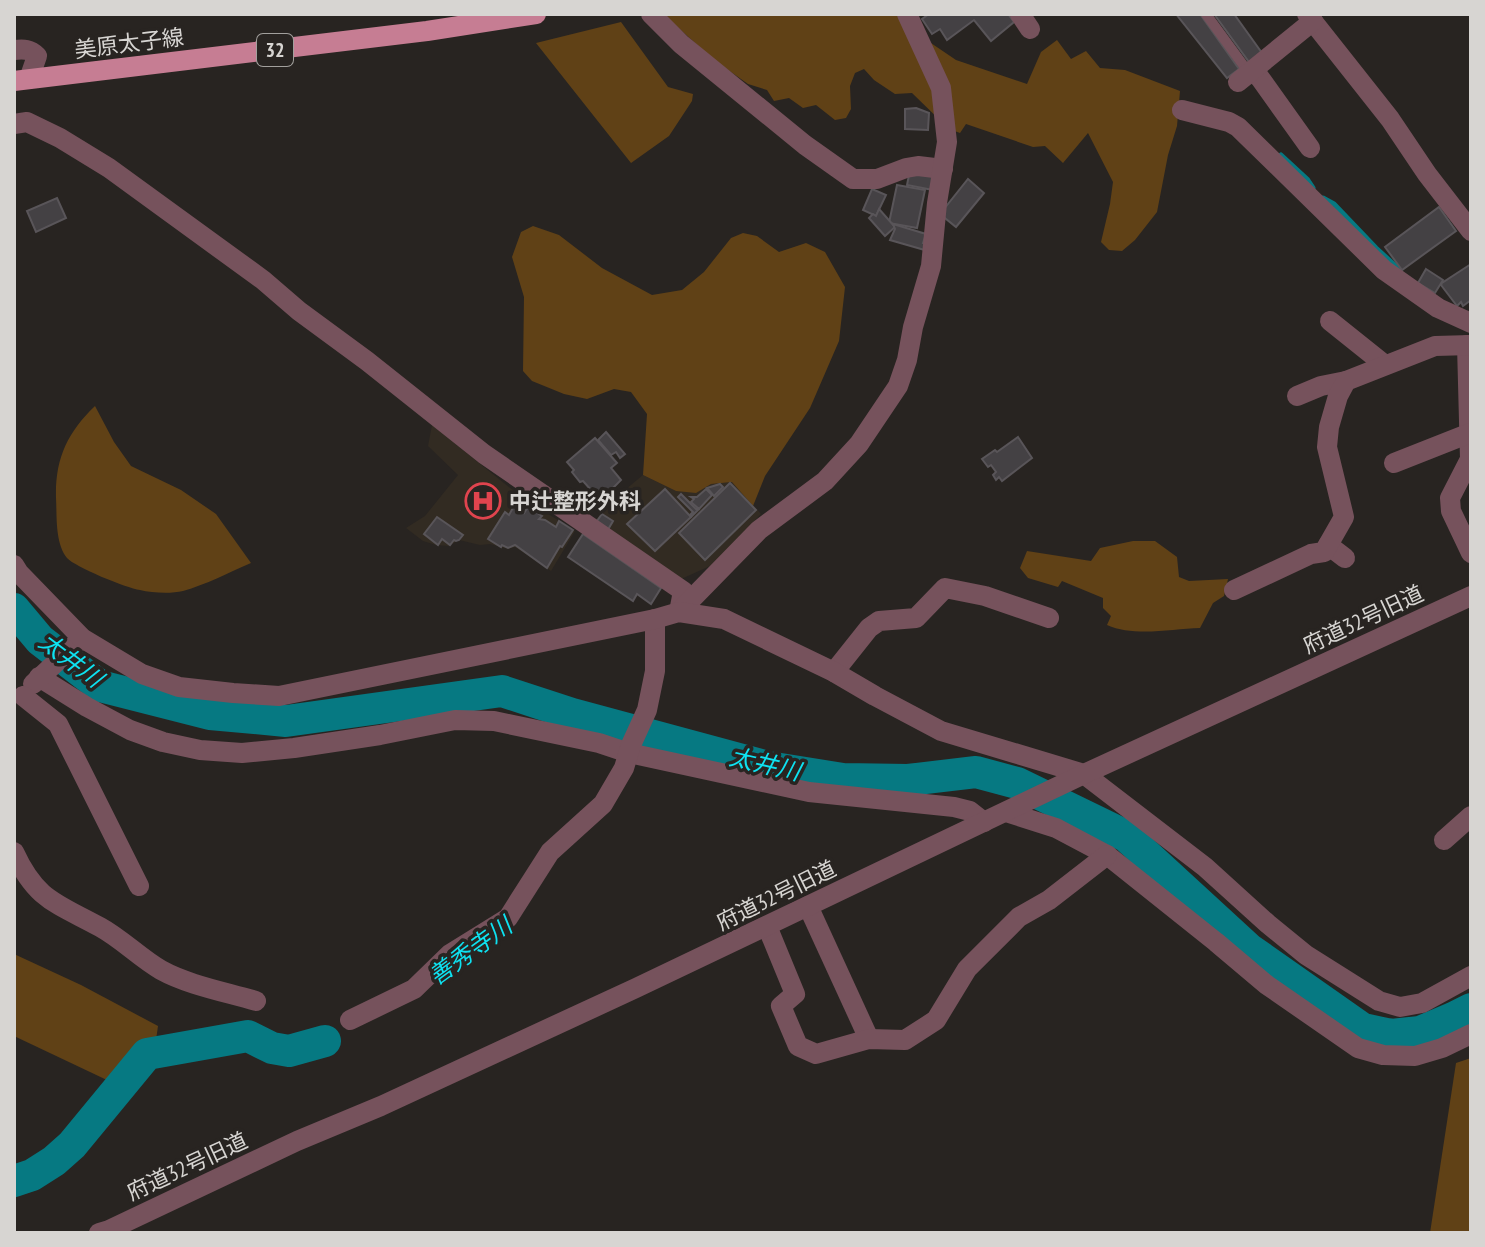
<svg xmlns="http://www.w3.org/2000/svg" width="1485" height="1247" font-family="'PT Sans Narrow','Noto Sans JP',sans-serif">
<rect width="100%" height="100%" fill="#282421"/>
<!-- built -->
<g fill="#322b22">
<polygon points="432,425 520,496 575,531 551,571 515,547 508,549 490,544 480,545 459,540 449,546 436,545 423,541 406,528 425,516 458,475 428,446"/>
<polygon points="643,475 676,491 711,484 733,482 761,514 710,566 679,580 592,524 613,500"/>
</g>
<!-- green -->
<g fill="#604116">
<polygon points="663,14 899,14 925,39 956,60 1027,84 1041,52 1057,40 1071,59 1086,51 1100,68 1125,70 1180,91 1177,126 1168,155 1157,212 1135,240 1122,251 1109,250 1101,242 1110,204 1113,182 1088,133 1063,163 1045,146 1033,147 966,124 960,133 949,129 912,93 895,94 874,80 864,69 855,73 850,86 851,109 846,118 835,120 816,105 803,108 789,98 774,101 767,90 748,84 714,60"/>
<polygon points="621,22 668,87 693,94 692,101 669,136 631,163 536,43"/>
<polygon points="533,226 559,235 602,268 652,295 682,290 704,272 731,238 743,233 757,236 779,252 806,243 825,252 845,287 839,341 810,408 765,476 753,506 732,482 711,484 696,493 676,491 643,475 647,414 631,392 614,389 587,399 564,394 532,381 523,371 524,297 512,257 521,232"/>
<path d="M95,406L114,442L131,466L181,490L216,514L251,563C230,572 205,585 183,591C171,594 152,593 140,590C126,588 75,567 67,558C55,543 57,517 56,498C55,459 67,433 95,406Z"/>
<path d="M1133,541H1155L1177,557L1179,577L1189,581L1228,579L1224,596L1213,603L1200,628C1171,629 1134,637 1107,625L1111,616L1103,608V598L1062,581L1058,587L1028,578L1020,568L1027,551L1091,561L1100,548Z"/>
<polygon points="14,954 81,985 158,1026 156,1040 147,1052 132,1066 109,1081 14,1036"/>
<polygon points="1471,1058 1471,1233 1430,1233 1456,1063"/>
</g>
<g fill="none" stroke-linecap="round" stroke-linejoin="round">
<!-- stream -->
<g stroke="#067982" stroke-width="5">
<polyline points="1281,155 1307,179 1313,188"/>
<polyline points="1323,198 1334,204 1376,248 1400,270"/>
</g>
<!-- river -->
<g stroke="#067982" stroke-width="32">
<polyline points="14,609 40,640 100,686 210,714 286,721 502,691 572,714 768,767 843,779 908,780 976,772 1017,783 1126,836 1249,949 1363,1029 1391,1035 1420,1032 1453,1018 1471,1009"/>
<polyline points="14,1181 32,1175 54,1161 72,1145 147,1054 248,1036 272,1048 289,1051 325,1041"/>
</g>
</g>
<!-- building -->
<g fill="#444144" stroke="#595559" stroke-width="2">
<polygon points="929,14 1008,14 1014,22 991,41 974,20 947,40 940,29 932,34 922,19"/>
<polygon points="1176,14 1200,14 1239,69 1227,78"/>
<polygon points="1214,14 1234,14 1262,53 1249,62"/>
<polygon points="916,108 929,113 928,130 905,129 905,109"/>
<polygon points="910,170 936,175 933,190 907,185"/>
<polygon points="968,179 984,193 956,227 940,214"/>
<polygon points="897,185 925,190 917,228 889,223"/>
<polygon points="872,189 886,195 876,216 863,210"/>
<polygon points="57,198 66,218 36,232 27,211"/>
<polygon points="1439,207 1456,231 1402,270 1385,247"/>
<polygon points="879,209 895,227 885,236 869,218 873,214 876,216"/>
<polygon points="893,224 926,234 923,243 930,245 928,251 890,240 895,229"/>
<polygon points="1471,264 1471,300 1463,306 1461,302 1457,306 1441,285 1442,283"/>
<polygon points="1426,269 1443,280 1435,293 1418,283"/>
<polygon points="606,432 625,454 620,458 616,452 611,455 598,440"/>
<polygon points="1018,437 1032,458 1002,481 999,477 996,480 993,475 996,472 991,465 988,467 982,459 995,450 997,452"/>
<polygon points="595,438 617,463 611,468 621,480 605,496 604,494 599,499 583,481 580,482 572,472 574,470 567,462"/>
<polygon points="730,483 756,510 705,560 679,533"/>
<polygon points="720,484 723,487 714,496 707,488"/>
<polygon points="665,489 691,517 655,551 627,524"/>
<polygon points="706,489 712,495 699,509 691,502 694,499 691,497 697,497"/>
<polygon points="681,494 696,509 698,508 699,509 691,517 690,515 693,512 678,497"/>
<polygon points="514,506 524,513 528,507 542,516 539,519 545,520 556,527 559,521 573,530 562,547 560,546 547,568 515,545 508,548 502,545 501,547 488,539 505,512 509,515"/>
<polygon points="602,514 613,521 606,533 594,525"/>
<polygon points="437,517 463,535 459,540 456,541 454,540 450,545 442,539 438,545 424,534"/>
<polygon points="583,534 661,588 651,604 637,594 633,601 568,557"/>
</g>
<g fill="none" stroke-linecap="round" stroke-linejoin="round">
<!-- service -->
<polyline stroke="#76525c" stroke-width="10" points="1206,14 1249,73"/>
<!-- minor -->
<g stroke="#76525c" stroke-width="20">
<polyline points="651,14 681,44 805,145 853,179 877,179 906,168 918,166 943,169"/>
<polyline points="1020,14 1030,29"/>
<polyline points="1307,14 1390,119 1427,174 1471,231"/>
<polyline points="1252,71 1260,78 1310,148"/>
<polyline points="1238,82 1313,21"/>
<polyline points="1182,110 1229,122 1238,127 1384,270 1438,308 1471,323"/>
<polyline points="14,124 27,122 60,138 109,168 263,280 299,311 367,361 484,454 683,591 679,612"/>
<polyline points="1330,321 1385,365"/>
<polyline points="1467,345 1470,459 1450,498 1451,511 1471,553"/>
<polyline points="1297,396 1321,386 1346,381"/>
<polyline points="1394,463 1470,433"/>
<polyline points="1328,545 1345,558"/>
<polyline points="1234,590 1311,554 1324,552 1344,517 1327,447 1329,427 1338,396 1346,381 1435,346 1471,345"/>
<polyline points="679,612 759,530 825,481 859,444 898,386 907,360 913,327 931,266 937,203 947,142 941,88 907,14"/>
<polyline points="834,672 869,628 879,621 916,618 945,588 985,596 1049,618"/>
<polyline points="39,677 87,707 130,730 163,742 200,750 242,753 294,748 380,735 455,720 494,721 599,743 629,753 809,792 954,807 970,811 984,822"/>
<polyline points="33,684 82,638"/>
<polyline points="23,696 58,724 139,886"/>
<polyline points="1084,774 1205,867 1268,924 1306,955 1379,1001 1400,1007 1422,1003 1471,976"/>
<polyline points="1006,812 1056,828 1107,855 1216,942 1267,985 1358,1048 1383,1055 1415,1056 1442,1048 1471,1034"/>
<polyline points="1444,840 1471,816"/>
<path d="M14,852C36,900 56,903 100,927C122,939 140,958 161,970C188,985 226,992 256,1001"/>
<polyline points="808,906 869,1039"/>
<polyline points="767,926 795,994 781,1006 798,1046 816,1054 869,1039 905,1040 936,1020 967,969 1019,917 1049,900 1107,855"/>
<polyline points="350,1020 414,989 450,954 508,918 550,852 603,804 624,768 631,745 647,710 655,671 655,619"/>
</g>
<!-- tertiary -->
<g stroke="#76525c" stroke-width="20">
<path d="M14,50C24,49 30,49 37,56L29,79"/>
<polyline points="14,565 19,573 82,638 142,674 179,687 233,693 279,696 655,619 679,612 724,619 834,672 875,696 941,731 1084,774"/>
<polyline points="99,1233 109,1230 297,1141 381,1106 636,988 1084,774 1471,596"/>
</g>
<!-- primary -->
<polyline stroke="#c67d93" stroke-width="20" points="14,81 427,31 536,14"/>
</g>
<!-- icons -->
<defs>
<symbol id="hospital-ring" viewBox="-11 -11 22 22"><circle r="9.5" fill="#282421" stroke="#e0444e" stroke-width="1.5"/><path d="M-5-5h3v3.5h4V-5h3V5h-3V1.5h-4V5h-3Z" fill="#e0444e"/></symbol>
</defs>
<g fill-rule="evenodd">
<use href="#hospital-ring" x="463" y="481" width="40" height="40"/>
</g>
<g text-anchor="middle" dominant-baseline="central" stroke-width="7" stroke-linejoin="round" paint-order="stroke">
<!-- shield labels -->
<rect fill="#282421" stroke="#a2a09d" stroke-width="2" x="257" y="34" width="36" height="32" rx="6"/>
<g font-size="20" font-weight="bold" fill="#d7d5d2">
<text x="275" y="50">32</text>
</g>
<!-- street labels -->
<g font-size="22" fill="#d7d5d2" stroke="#282421">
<text transform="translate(129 43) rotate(-7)">美原太子線</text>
<text transform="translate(1363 619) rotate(-25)">府道32号旧道</text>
<text transform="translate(776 895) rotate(-26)">府道32号旧道</text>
<text transform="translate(187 1166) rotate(-25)">府道32号旧道</text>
</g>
<!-- poi labels -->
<g font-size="22" font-weight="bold" fill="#d7d5d2" stroke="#282421" text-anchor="start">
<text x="509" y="501">中辻整形外科</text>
</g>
<!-- water labels -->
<g font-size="24" font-style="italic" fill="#0ee2f1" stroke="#282421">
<text transform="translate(71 660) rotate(37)">太井川</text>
<text transform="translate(765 764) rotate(13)">太井川</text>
<text transform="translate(470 951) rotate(-36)">善秀寺川</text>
</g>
</g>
<!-- border -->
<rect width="1485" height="1247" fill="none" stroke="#d7d5d2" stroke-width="32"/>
</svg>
